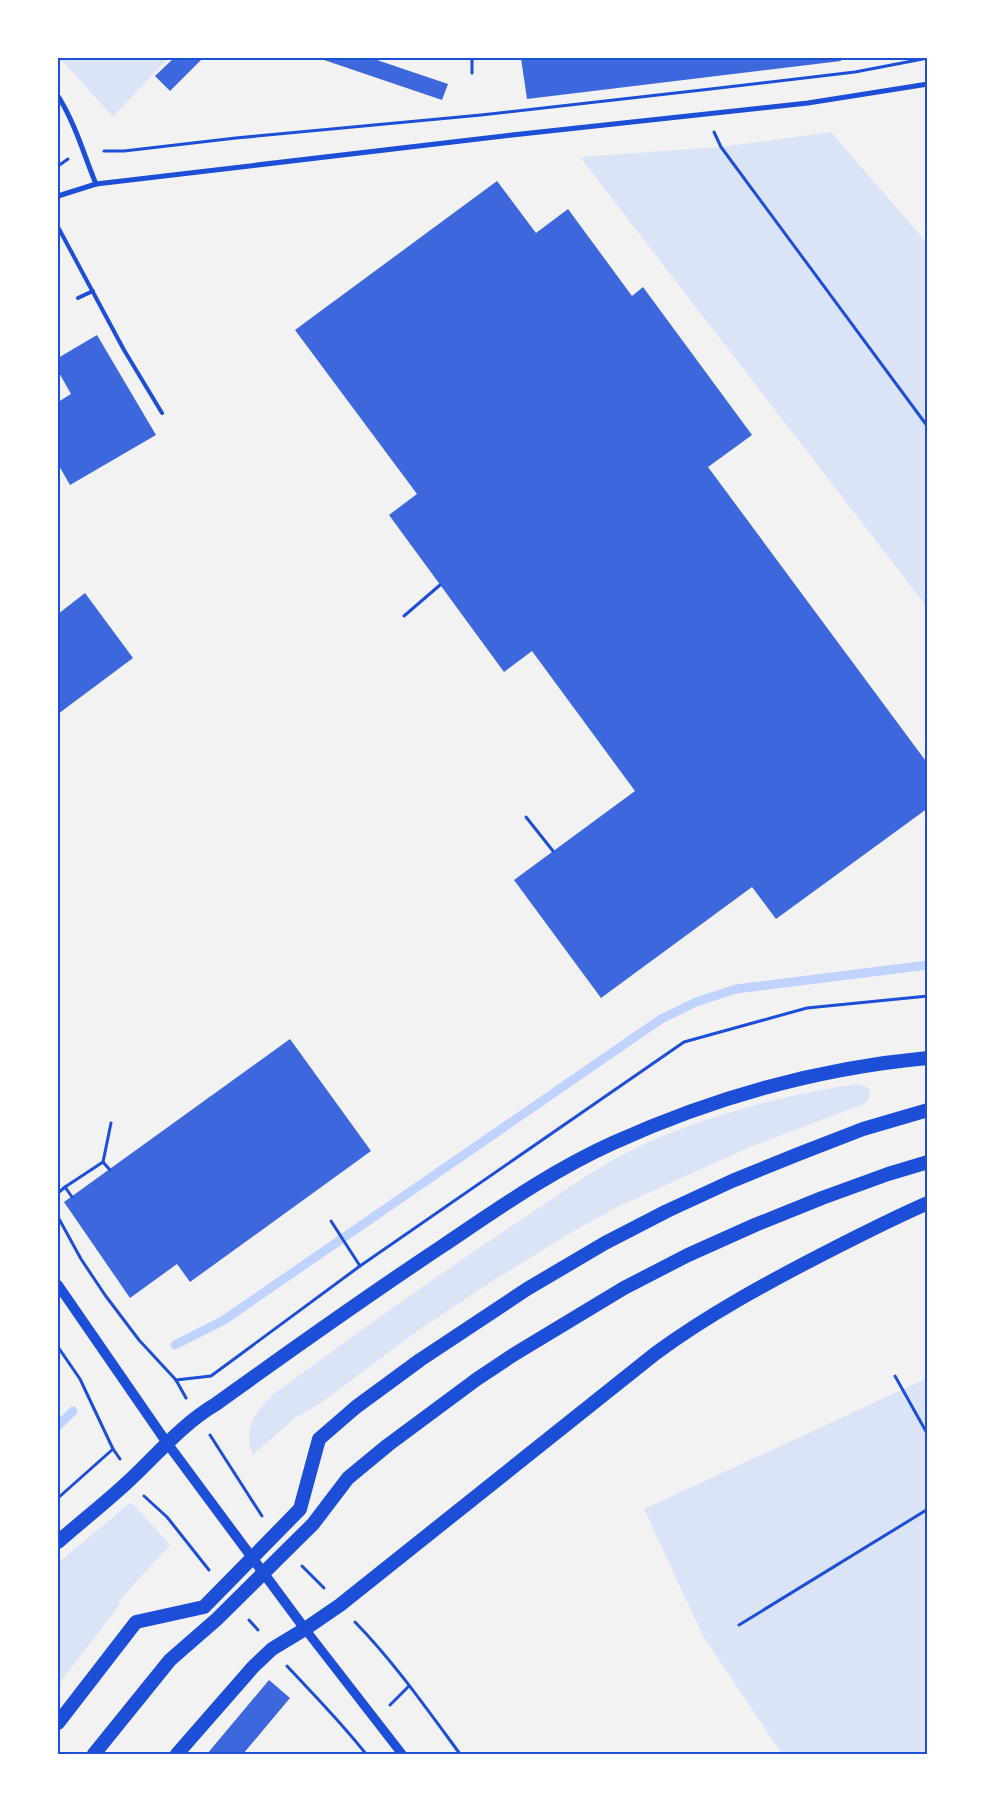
<svg xmlns="http://www.w3.org/2000/svg" width="985" height="1812" font-family="Montserrat,sans-serif">
<rect width="100%" height="100%" fill="#f2f2f2"/>
<!-- green -->
<g fill="#dbe4f7">
<polygon points="60,58 168,58 113,117"/>
<polygon points="831,132 927,243 927,607 580,157 721,147"/>
<path d="M857,1084L866,1087L870,1091L869,1099L864,1104L750,1147L617,1207L572,1232L494,1280L416,1332L321,1403L295,1418L253,1455C242,1428 255,1412 274,1394C355,1334 437,1275 521,1220C551,1200 581,1178 613,1160C681,1122 780,1095 857,1084Z"/>
<polygon points="927,1378 927,1754 782,1754 703,1636 644,1509"/>
<polygon points="130,1503 133,1504 170,1545 118,1602 120,1604 58,1685 58,1563"/>
</g>
<g fill="none" stroke-linecap="round" stroke-linejoin="round">
<!-- stream -->
<g stroke="#bfd3fe" stroke-width="9">
<polyline points="175,1345 224,1320 661,1019 696,1002 736,989 928,965"/>
<polyline points="58,1426 73,1411"/>
</g>
</g>
<!-- building -->
<g fill="#3d67dc">
<polygon points="174,58 203,58 170,91 155,76"/>
<polygon points="322,58 371,58 448,84 442,100 324,60"/>
<polygon points="521,58 840,58 841,61 527,99"/>
<polygon points="497,181 536,233 568,209 632,296 643,287 752,435 708,467 928,764 928,808 776,919 752,887 601,998 514,880 635,791 532,651 504,672 389,515 417,494 295,330"/>
<polygon points="97,335 156,435 70,485 58,464 58,402 71,394 58,371 58,358"/>
<polygon points="85,593 133,658 58,714 58,614"/>
<polygon points="290,1039 371,1151 190,1282 177,1264 130,1298 64,1202"/>
<polygon points="269,1680 290,1698 243,1754 207,1754"/>
</g>
<g fill="none" stroke-linecap="round" stroke-linejoin="round">
<!-- path -->
<g stroke="#1d4ed8" stroke-width="3">
<polyline points="472,58 472,73"/>
<polyline points="714,132 721,147 928,427"/>
<polyline points="104,151 124,151 236,138 481,115 702,90 855,72 928,58"/>
<polyline points="58,166 68,159"/>
<polyline points="404,616 440,585"/>
<polyline points="526,817 553,851"/>
<polyline points="110,1170 103,1162 111,1123"/>
<polyline points="58,1193 65,1187"/>
<polyline points="72,1197 65,1187 103,1162"/>
<polyline points="58,1217 81,1259 105,1295 139,1340 176,1380 186,1398"/>
<polyline points="331,1221 360,1266"/>
<polyline points="58,1347 80,1379 113,1449 120,1459"/>
<polyline points="895,1376 928,1435"/>
<polyline points="176,1380 211,1376 360,1266 684,1042 807,1008 928,996"/>
<polyline points="210,1435 262,1516"/>
<polyline points="144,1496 167,1517 209,1570"/>
<polyline points="58,1498 113,1449"/>
<polyline points="302,1566 324,1588"/>
<polyline points="249,1620 258,1630"/>
<path d="M355,1622C394,1662 427,1709 460,1754"/>
<polyline points="739,1625 928,1509"/>
<path d="M287,1666C314,1695 342,1723 366,1754"/>
<polyline points="390,1705 409,1686"/>
</g>
<!-- service -->
<g stroke="#1d4ed8" stroke-width="4">
<polyline points="58,227 124,350 162,413"/>
<polyline points="78,298 93,291"/>
</g>
<!-- minor -->
<g stroke="#1d4ed8" stroke-width="5">
<path d="M58,96C75,123 84,155 96,184"/>
<polyline points="58,196 96,184 512,135 808,103 928,84"/>
</g>
<!-- tertiary -->
<polyline stroke="#1d4ed8" stroke-width="9" points="305,1629 402,1754"/>
<!-- secondary -->
<polyline stroke="#1d4ed8" stroke-width="10" points="58,1285 167,1443 305,1629"/>
<!-- trunk -->
<g stroke="#1d4ed8" stroke-width="14">
<path d="M58,1542C83,1520 109,1500 133,1477C160,1451 184,1423 216,1404C291,1350 367,1296 444,1245C499,1208 553,1170 613,1143C712,1098 819,1068 928,1058"/>
<polyline points="58,1723 136,1622 204,1607 300,1509 319,1439 356,1407 420,1360 527,1289 605,1243 667,1211 732,1181 796,1155 863,1129 928,1110"/>
<polyline points="94,1754 170,1660 217,1619 313,1524 348,1478 388,1445 477,1379 513,1355 624,1288 688,1255 755,1225 822,1198 888,1174 928,1162"/>
<path d="M177,1754L253,1667L272,1649L305,1629L340,1605L656,1353C708,1315 763,1285 821,1255C856,1237 891,1219 928,1203"/>
</g>
</g>
<!-- border -->
<rect width="985" height="1812" fill="none" stroke="#ffffff" stroke-width="118"/>
<rect x="59" y="59" width="867" height="1694" fill="none" stroke="#1d4ed8" stroke-width="2"/>
</svg>
